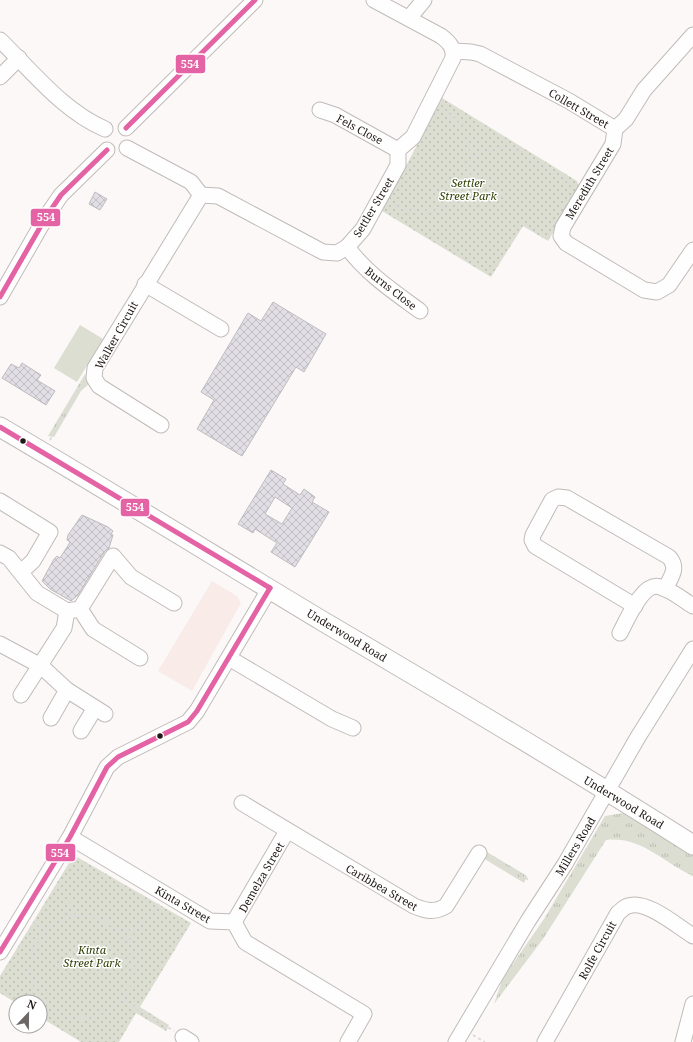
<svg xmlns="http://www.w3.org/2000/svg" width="693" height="1042" font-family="'Noto Serif',serif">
<defs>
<pattern id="grass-tufts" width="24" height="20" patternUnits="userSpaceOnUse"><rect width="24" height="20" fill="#dbded1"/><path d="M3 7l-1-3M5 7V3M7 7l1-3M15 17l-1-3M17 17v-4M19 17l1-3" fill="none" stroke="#bcbeb3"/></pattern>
<pattern id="park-dots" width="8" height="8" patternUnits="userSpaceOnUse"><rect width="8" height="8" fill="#dbded1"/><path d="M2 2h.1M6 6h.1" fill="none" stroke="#bcbeb3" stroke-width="1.8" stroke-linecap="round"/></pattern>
<pattern id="building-cross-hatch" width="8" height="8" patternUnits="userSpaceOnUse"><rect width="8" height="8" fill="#e1dfe5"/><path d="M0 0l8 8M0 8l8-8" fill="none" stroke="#c1bfc4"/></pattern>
</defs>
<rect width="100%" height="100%" fill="#fbf8f7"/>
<!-- built -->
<polygon fill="#f9ece8" points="212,581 237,596 241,603 192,691 158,671"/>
<!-- grass -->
<g fill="url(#grass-tufts)">
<polygon points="85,374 89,384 81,391 54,437 48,436"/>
<path d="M623,813L693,855V876C663,863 642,836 606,840L543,939L494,1004L503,978L544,919L605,816Z"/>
<polygon points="487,852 527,876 524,883 483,858"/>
</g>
<!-- park -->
<g fill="url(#park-dots)">
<polygon points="442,98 577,181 580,187 548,241 523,226 491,277 382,211"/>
<polygon points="77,857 191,923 140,1007 169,1025 166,1031 136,1013 119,1042 81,1042 40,1017 40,1002 16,1003 0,993 0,976 69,863"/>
</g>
<!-- pitch -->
<polygon fill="#dbded1" points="80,325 103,339 77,382 54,368"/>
<!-- building -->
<g fill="url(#building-cross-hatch)" stroke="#bdbcbe" fill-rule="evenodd">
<polygon points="95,192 107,199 100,210 89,204"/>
<polygon points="273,302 326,334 304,372 296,367 242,456 197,429 214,400 201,392 248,313 261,321"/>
<polygon points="22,363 41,375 37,380 55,391 46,405 2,378 11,364 19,368"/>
<path d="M271,470L286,479L283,484L300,495L304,489L315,497L312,502L329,512L295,567L271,552L277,543L255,529L253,533L238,524ZM275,497L292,508L282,524L265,514Z"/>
<polygon points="82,515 108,527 113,531 111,534 113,535 109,548 105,551 78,595 71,601 50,589 42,581 54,559 57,556 60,558 69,544 70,542 67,540 68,535"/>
</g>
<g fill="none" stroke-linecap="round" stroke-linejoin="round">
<defs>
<g id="minor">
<polyline points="409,18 424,0"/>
<path d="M0,40C32,71 63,111 105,129"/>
<polyline points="454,51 471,52 480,54 569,101 615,129 626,119 644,90 693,35"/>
<polyline points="0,77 19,58"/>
<polyline points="320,110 335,115 398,150"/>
<polyline points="126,128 255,0"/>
<polyline points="615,129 613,144 563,227 561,236 566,243 644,290 657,292 669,285 693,250"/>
<path d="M127,148L191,182L201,195L218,196L323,252L337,253L347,247L363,229L398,165V150L413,137L453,58C454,47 449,42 441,36L374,0"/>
<path d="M347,247C367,274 393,291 420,311"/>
<polyline points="145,284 221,329"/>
<polyline points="0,297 46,217 61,195 107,150"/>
<polyline points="161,425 99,386 94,378 95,368 201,195"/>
<polyline points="0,501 50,532 33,561 21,572"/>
<polyline points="0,553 9,558 37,593 67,611 80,609 113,556 131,577 174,603"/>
<path d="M635,606L535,546L532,540L533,535L552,500L558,497L567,498L669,557C679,568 671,577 665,589"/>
<polyline points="80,609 93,629 140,658"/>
<path d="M620,633C627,620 643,581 660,587C672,590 683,600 693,606"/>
<polyline points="0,644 41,666 67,690 105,714"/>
<polyline points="229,658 332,719 353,728"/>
<polyline points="21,695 64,628 67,611"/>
<polyline points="51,718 67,690"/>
<polyline points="81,731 95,708"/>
<path d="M242,803L414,906C426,911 434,913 446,906L479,853"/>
<polyline points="70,837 210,921 234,922 245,942 364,1014 348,1042"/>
<polyline points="234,922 287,831"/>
<polyline points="0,952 70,837 107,767 118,757 188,722 197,711 270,588"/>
<polyline points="183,1037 191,1042"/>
<polyline points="456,1042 528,921 565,864 638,737 693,649"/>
<path d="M545,1042L618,913C621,911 624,907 628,906C646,899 677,926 693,936"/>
<polyline points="683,1042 693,1004"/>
</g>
<path id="major" d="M0,427C109,491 216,557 324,622C448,695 572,768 693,845"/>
</defs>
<!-- minor casing -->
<use href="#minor" stroke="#c1bbb9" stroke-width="17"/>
<!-- major casing -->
<use href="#major" stroke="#c1bbb9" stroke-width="21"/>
<!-- path -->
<g stroke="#dddcdb" stroke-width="2" stroke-dasharray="3 3" stroke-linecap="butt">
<path d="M472,158C488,150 501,145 519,151L574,187"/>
<path d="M390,204C400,208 411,212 422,212C462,209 485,162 463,129C457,121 449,114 441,108"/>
<polyline points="50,440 81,386 85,384"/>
<polyline points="643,832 693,865"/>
<polyline points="489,857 529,880"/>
<polyline points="70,901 74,917"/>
<circle cx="82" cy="967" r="51"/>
<polyline points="34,921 45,930"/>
<polyline points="118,930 137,930"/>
<polyline points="129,944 130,937 159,904"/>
<polyline points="122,1000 174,1031"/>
<polyline points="473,1035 485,1042"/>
</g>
<!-- minor -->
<use href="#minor" stroke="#fefefe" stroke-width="15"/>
<!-- major -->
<use href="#major" stroke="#fefefe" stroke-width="19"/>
<defs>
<g id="bus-1">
<polyline points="126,128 255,0"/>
<polyline points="0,297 46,217 61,195 107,150"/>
<polyline points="0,427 270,588"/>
<polyline points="0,952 70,837 107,767 118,757 188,722 197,711 270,588"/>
</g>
</defs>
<!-- bus-1 casing -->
<use href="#bus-1" stroke="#fff" stroke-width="8"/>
<!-- bus-1 -->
<use href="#bus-1" stroke="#e463a4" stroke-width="5"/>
</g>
<!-- markers -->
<g fill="#211916" stroke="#fff" stroke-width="1.5">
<circle cx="23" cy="441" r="3.5"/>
<circle cx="160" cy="736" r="3.5"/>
</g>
<g text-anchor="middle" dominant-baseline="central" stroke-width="3" stroke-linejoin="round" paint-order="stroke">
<!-- street labels -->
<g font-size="11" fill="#211916" stroke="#fff">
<text transform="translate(579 108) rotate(30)">Collett Street</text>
<text transform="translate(360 129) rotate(28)">Fels Close</text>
<text transform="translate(589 183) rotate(-59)">Meredith Street</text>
<text transform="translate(373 207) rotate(-59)">Settler Street</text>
<text transform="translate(391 288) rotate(38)">Burns Close</text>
<text transform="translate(116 335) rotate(-61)">Walker Circuit</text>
<text transform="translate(347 635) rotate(31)">Underwood Road</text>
<text transform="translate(624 802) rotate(31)">Underwood Road</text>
<text transform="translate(575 846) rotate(-59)">Millers Road</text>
<text transform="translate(261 877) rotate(-60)">Demelza Street</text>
<text transform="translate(382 887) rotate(30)">Caribbea Street</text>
<text transform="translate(183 904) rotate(30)">Kinta Street</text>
<text transform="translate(597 950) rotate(-61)">Rolfe Circuit</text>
</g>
<!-- park labels -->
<g font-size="11" font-style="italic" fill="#2f4005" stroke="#fff">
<text x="468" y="182">Settler<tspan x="468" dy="13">Street Park</tspan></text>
<text x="92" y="949">Kinta<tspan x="92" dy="13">Street Park</tspan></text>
</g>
</g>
<g stroke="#fff" stroke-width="1.5">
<rect x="175" y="54" width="31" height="20" rx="4" fill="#e463a4"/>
<rect x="30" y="208" width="31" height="19" rx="4" fill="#e463a4"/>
<rect x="120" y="498" width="30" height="19" rx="4" fill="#e463a4"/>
<rect x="45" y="843" width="31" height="19" rx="4" fill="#e463a4"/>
</g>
<g font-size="11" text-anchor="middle" font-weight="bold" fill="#fff">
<text x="190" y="68">554</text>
<text x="46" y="221">554</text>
<text x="135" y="511">554</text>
<text x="60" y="857">554</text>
</g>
<!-- north arrow -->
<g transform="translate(28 1014) rotate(22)"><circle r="19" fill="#ffffff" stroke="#a6a3a2"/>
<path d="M0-3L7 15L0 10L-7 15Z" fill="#6d6765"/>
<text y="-6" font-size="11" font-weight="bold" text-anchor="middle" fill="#211916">N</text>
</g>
</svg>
